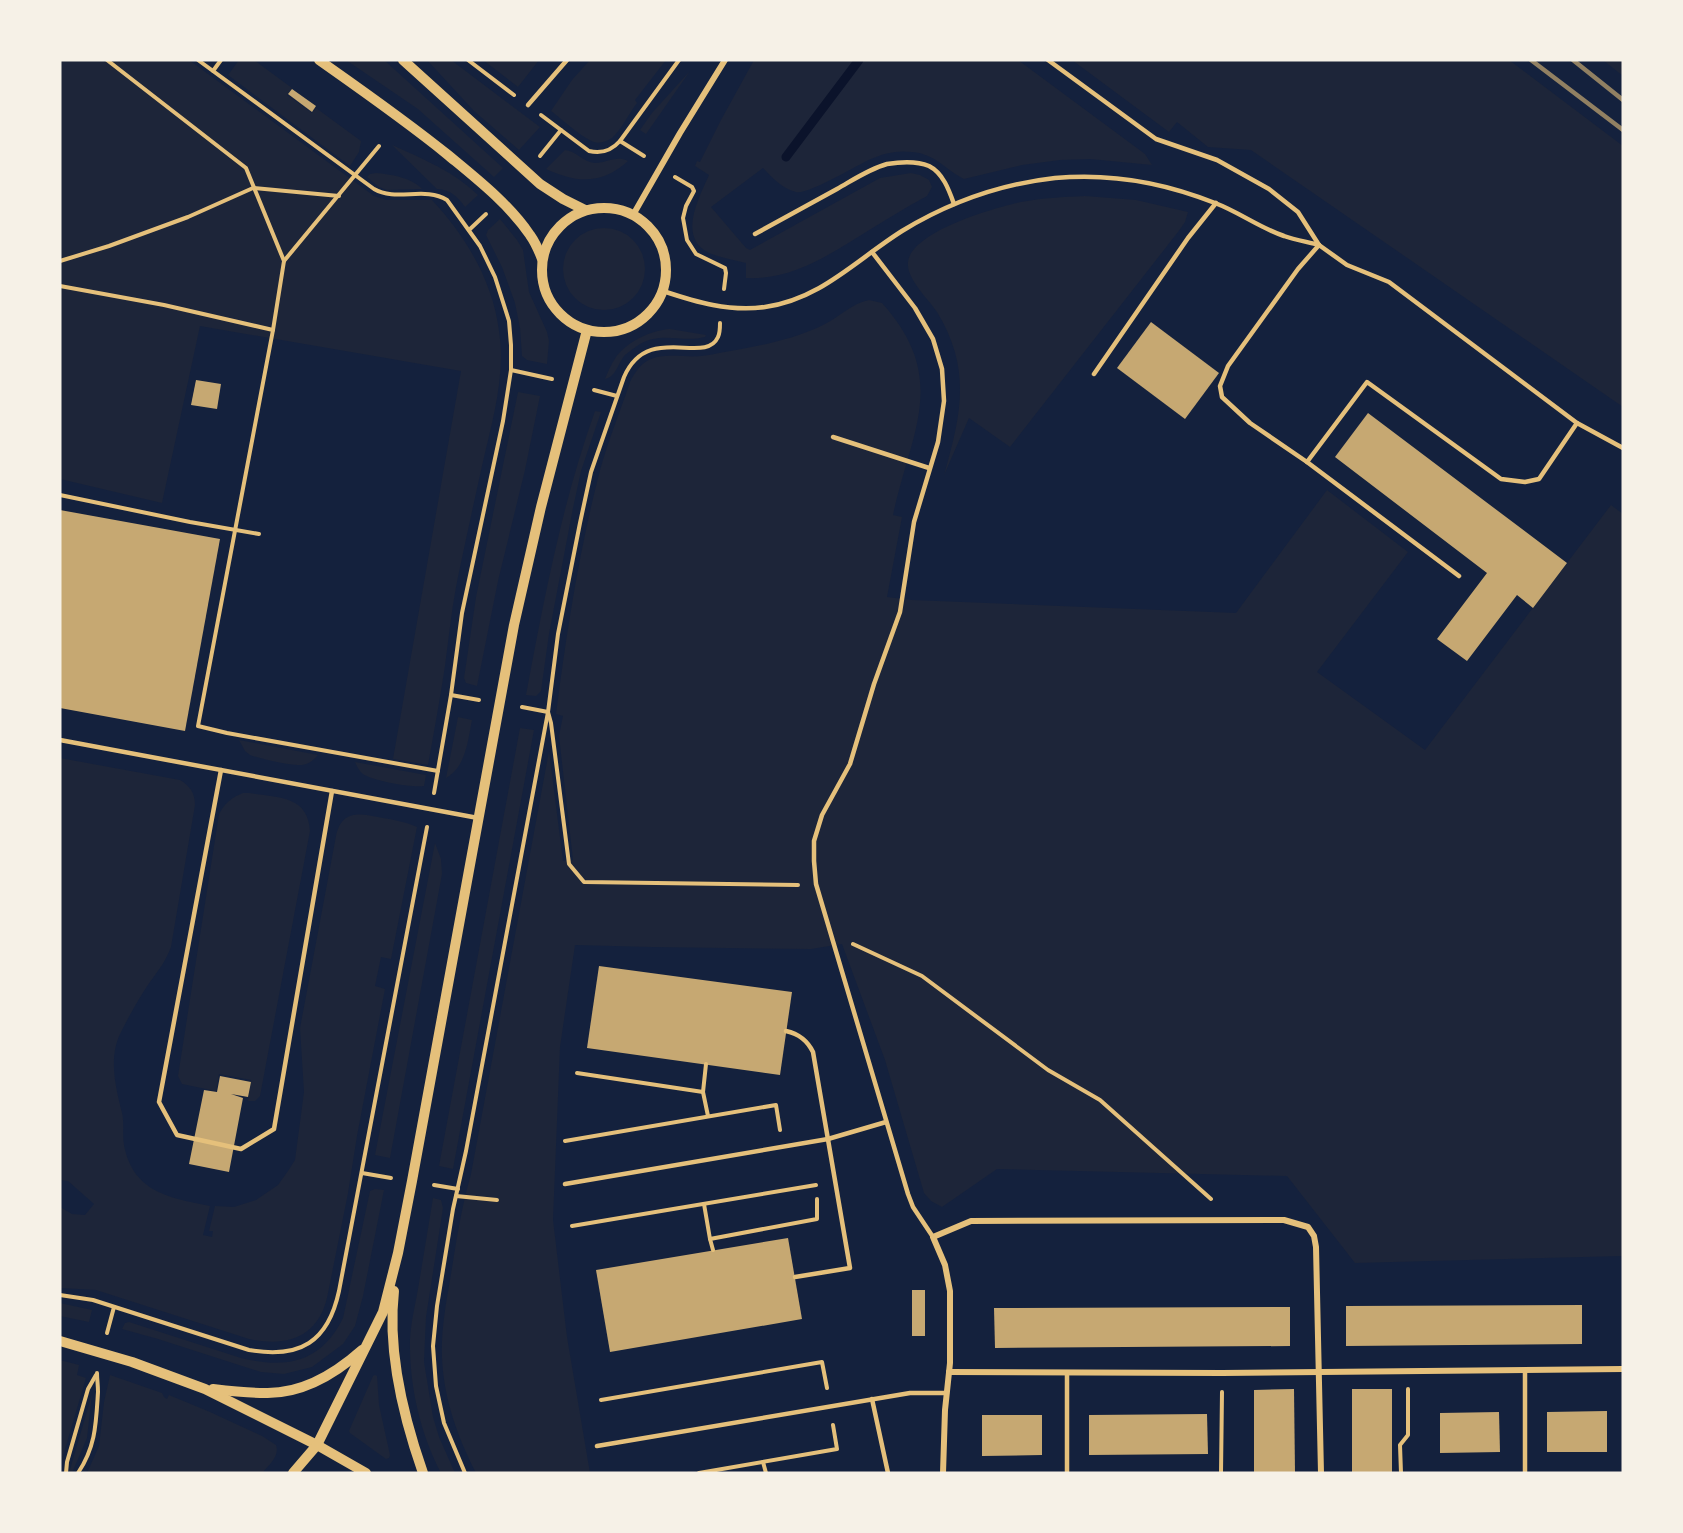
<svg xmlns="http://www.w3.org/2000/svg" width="1683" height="1533" font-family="Signika,sans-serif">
<rect width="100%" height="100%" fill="#14213d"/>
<!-- green -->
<g fill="#1d2539">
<path d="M60,60H189L374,196L387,200H432C466,236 493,282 499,331C506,376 492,422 482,466C474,502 466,539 458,577C452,606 449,636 445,666C440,699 434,732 428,765L393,759L461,371L200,326L162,503L60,479Z"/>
<polygon points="239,60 254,60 292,88 287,95 312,113 316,108 361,141 359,152 350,166 228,75"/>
<polygon points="346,60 384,60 503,168 494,177 418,109"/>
<polygon points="427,60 451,60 540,127 519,150 474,111"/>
<polygon points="483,60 539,60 518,87"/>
<path d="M590,60H666L635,100L637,103C629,113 622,129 612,138C607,141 600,144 594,142C582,138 562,119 551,111L572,80Z"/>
<path d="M754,60H1018L1145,154L1152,165L1090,159L1060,160L1022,165L964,179C944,169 936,154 912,152C898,150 884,153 871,159C857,165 808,195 796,192C781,188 773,178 763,168L711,207L746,248L750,250L880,178L911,173L920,175L929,180L932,187L927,196C901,210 876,226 850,242C817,262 786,280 746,278V263C734,260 721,258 709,253C677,237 699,198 709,175L695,166L697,161L700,162L721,120Z"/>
<polygon points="1072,60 1509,60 1623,146 1623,407 1251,150 1208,147 1177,122 1169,132"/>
<polygon points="1603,60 1623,60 1623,76"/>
<polygon points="690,71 646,134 640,130 652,113"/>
<path d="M392,145C423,159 453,171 478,195L465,207C457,196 451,190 437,189Z"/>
<path d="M565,150C576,151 583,162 595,163C607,163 616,155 628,161C602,185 576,183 546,169Z"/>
<path d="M376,173C390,174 412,178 422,189L387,190L379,187L367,177L370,174Z"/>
<path d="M1085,196L1136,200L1188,212L1185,222L1178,232L1010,447L969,418L944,475C961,414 972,370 937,312C929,300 909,281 908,266C904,233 996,207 1021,202C1042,198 1063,197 1085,196Z"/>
<polygon points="500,219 517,240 523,250 529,292 547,332 549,341 547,364 527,360 522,356 520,328 515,303 502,267 486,235 488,230"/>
<circle cx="604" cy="269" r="41"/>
<path d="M869,300L882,303C950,379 911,431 893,515L902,517L887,597L912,600L1236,613L1327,490L1408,552L1317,672L1425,750L1611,505L1623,514V1256L1355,1263L1287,1176L997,1169L942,1207L931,1201L924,1193L885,1060L842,944L811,949L651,947L575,945L560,1047L553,1220L567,1337L590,1473H476C455,1432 440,1388 442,1341C443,1317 448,1292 452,1268C457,1236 462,1205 471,1174L549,751L563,861L573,860L559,736L563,716L556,714C566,636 578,558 597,482C605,448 619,415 630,382C643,356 656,355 683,356C695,357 707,356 719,353C754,347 789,341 821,326C837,319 852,303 869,300Z"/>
<path d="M670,329L706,335L705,337C682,343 663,331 640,344C635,347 630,351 625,355C618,363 616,377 605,379C608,372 611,364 616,357C627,342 651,330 670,329Z"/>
<polygon points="518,392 540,396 525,470 498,581 477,686 466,683 464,678 476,597"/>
<path d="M595,411L601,412L581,471L573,508L549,634L541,691L536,696L526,695C544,599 562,503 595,411Z"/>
<path d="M458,717L472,720C468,740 466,767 446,778Z"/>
<polygon points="520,728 534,730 453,1169 439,1166"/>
<path d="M239,740L318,755C314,760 309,764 302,765C292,766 261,759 250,755L245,751Z"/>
<path d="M60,758L180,780C190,786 195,793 195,805L171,947C166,961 158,971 150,982C139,998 129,1016 120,1034C109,1058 115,1084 121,1109C125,1121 122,1133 124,1145C133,1193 171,1198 210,1206L203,1235L212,1237L213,1231H209L215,1206L234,1207L256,1200L278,1185L288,1171L295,1160L304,1092L300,1028L336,836C342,808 362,814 383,818C395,820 406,822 417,827L391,959L381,957L375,986L385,989L357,1136L348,1193L327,1298C317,1338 287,1347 249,1339L96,1290L60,1288V1207L72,1214L85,1215L94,1204L68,1181L60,1180Z"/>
<path d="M355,762L426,775L424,786C412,788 373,781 363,774C359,771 357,766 355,762Z"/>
<path d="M243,793H249C277,798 308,795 310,831L260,1096L255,1101H248L251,1080L219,1074L216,1091L182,1084L178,1076L219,814C224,804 232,797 243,793Z"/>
<polygon points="435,843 441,859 442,874 390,1158 375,1155"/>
<path d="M375,1189L384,1190L363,1296L355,1326L343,1344L312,1367L284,1374L261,1372L158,1339L122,1329L125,1323L129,1322L241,1358C286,1369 321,1363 343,1318L370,1191Z"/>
<path d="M433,1198L441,1200L443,1208L426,1317L424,1362L433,1417L439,1437L455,1473H441C420,1433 409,1385 410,1339C411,1322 415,1306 418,1289C423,1259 428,1228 433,1198Z"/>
<polygon points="60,1303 92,1310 89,1322 60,1316"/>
<polygon points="60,1360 79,1365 77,1375 86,1378 60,1466"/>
<path d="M110,1375L162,1393L164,1397L167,1399L169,1395L210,1412L262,1436L276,1445C280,1456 269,1465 262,1473H87L99,1446L104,1402Z"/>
<polygon points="375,1375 377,1376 379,1405 390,1455 389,1458 386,1459 350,1433 349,1431 373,1376"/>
<polygon points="92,1394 87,1438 72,1473 69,1473"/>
</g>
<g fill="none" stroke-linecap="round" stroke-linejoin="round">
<!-- stream -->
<polyline stroke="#0b132b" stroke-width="9" points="786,157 859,60"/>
</g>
<!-- building -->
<g fill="#c6a872">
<polygon points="292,89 316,106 312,112 288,94"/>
<polygon points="1151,322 1219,373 1185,419 1117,368"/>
<polygon points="196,380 221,384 217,409 191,405"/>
<polygon points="1368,413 1567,563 1533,608 1517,595 1467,661 1437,639 1487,573 1335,457"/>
<polygon points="60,510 220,539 185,731 60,708"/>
<polygon points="599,966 792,992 780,1075 587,1048"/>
<polygon points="220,1076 251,1082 248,1097 231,1094 243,1098 229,1172 189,1164 204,1090 217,1092"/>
<polygon points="788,1238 802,1319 610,1352 596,1270"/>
<rect x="912" y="1290" width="13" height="46"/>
<polygon points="1582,1305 1582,1344 1346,1346 1346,1306"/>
<polygon points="1290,1307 1290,1346 995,1348 994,1308"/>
<polygon points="1294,1389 1295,1473 1254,1473 1254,1390"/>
<rect x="1352" y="1389" width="40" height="84"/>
<polygon points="1607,1411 1607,1452 1547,1452 1547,1412"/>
<polygon points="1499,1412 1500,1452 1440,1453 1440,1413"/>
<polygon points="1207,1414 1208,1454 1089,1455 1089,1415"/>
<polygon points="982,1415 1042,1415 1042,1455 982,1456"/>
</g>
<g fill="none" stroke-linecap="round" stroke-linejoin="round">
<!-- path -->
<g stroke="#e5c07b" stroke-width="4">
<polyline points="107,60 246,168 284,261 273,330"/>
<path d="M198,60L374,189C396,202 425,186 447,200L480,246L495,277L509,321L511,345V370L503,421L462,613L451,695L434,793"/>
<polyline points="468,60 514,95"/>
<polyline points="213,71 221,60"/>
<path d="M541,115L589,151C601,154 612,150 620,141L679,60"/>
<polyline points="620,141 644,156"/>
<polyline points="540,156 561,130"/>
<polyline points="675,177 692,187 694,191 686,206 683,218 687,240 696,254 725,268 726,273 724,289"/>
<polyline points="469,230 486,214"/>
<polyline points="60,261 109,246 188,217 253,188 339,196"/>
<polyline points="284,261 379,146"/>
<polyline points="60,286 164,305 273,330 198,726 227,733 438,771"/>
<polyline points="511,370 552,379"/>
<polyline points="594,390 617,396"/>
<polyline points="60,495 190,522 259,534"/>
<polyline points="451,695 479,700"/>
<polyline points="522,707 548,712 551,723 569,864 584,882 798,885"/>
<polyline points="853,944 922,976 1048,1070 1100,1100 1211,1199"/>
<polyline points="706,1064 703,1092 708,1116"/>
<polyline points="577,1073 703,1092"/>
<polyline points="565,1141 776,1105 780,1130"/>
<polyline points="362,1173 391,1178"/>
<polyline points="434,1185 458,1189"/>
<polyline points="456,1196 497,1200"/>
<polyline points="704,1204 710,1239"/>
<polyline points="572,1226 816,1185"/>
<polyline points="713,1250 710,1239 817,1219 817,1199"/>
<path d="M60,1295L93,1300L249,1350C300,1359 328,1342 339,1291L427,827"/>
<polyline points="107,1333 114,1307"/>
<polyline points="601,1400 822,1362 827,1388"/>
<polyline points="763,1462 766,1473"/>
<polyline points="66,1473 67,1462 88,1389 96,1375"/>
<path d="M78,1473C96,1446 96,1423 98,1392C98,1385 97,1379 97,1373"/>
<path d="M465,1473L444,1423L436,1386L433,1346L437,1306L453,1209L466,1151L548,712L558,634L580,523L591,472L624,377C648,322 705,366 718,337C720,333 720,327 720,323"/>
<polyline points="699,1473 837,1449 833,1425"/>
<polyline points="1221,1473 1222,1392"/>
<polyline points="1401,1473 1400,1445 1408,1435 1408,1389"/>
</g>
<!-- service -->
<g stroke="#e5c07b" stroke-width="4.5">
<polyline points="1048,60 1156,139 1217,160 1269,189 1298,212 1319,245 1347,265 1389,282 1577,423 1623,448"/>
<polyline points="528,105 567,60"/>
<path d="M755,234C782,219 810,204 837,189C853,180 869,169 887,164C900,162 917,161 929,166C943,173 949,190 954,204"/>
<polyline points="1319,245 1298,269 1228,366 1220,386 1222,397 1250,423 1307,462 1367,382 1501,479 1525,482 1539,479 1577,423"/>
<polyline points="872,252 915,308 933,339 942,369 944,401 938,442 914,522 900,612 874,684 850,764 822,815 814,841 814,861 816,884 908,1194 913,1207 933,1237"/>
<path d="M663,291C696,302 729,312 765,307C821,299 856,260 902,231C948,203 1001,184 1055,178C1109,173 1165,183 1215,203C1239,212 1260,228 1284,236C1295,240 1308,242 1319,245"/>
<polyline points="1094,374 1188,238 1216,203"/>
<polyline points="833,437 929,468"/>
<polyline points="1307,462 1459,576"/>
<polyline points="60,740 478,818"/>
<polyline points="221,770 159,1102 177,1135 241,1149 274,1129 332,791"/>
<path d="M786,1031C799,1034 807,1040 813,1052L850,1268L795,1277"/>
<polyline points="565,1184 828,1139 886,1122"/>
<polyline points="1067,1373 1067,1473"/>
<polyline points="872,1399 888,1473"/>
<polyline points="597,1446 910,1393 947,1393"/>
<polyline points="1525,1473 1525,1370"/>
</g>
<!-- minor -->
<g stroke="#e5c07b" stroke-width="6">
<polyline points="633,215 680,133 725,60"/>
<polyline points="949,1372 1222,1373 1623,1369"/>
<polyline points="943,1473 945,1410 950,1363 950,1291 945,1265 933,1237 971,1221 1284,1220 1308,1227 1314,1236 1316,1247 1321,1473"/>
</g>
<!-- tertiary -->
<g stroke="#e5c07b" stroke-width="10">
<path d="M319,60C363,91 406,121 448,155C477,179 509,204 530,235C535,242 539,251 542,259"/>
<polyline points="403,60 540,184 563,199 585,210"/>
<circle cx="604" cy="270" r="62"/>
<path d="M394,1291C387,1352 403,1416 423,1473"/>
<polyline points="60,1341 132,1362 205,1389 317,1445 366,1473"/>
<path d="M213,1389C230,1391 247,1393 265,1393C302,1394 335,1374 362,1350"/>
<polyline points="293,1473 317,1445 383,1312 398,1253 412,1181 514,625 541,507 587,330"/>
</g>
<!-- rail -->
<g stroke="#918062" stroke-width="4.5">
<polyline points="1531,60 1623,130"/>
<polyline points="1573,60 1623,100"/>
</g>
</g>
<!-- border -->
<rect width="1683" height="1533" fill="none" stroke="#f6f1e7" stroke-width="123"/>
</svg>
